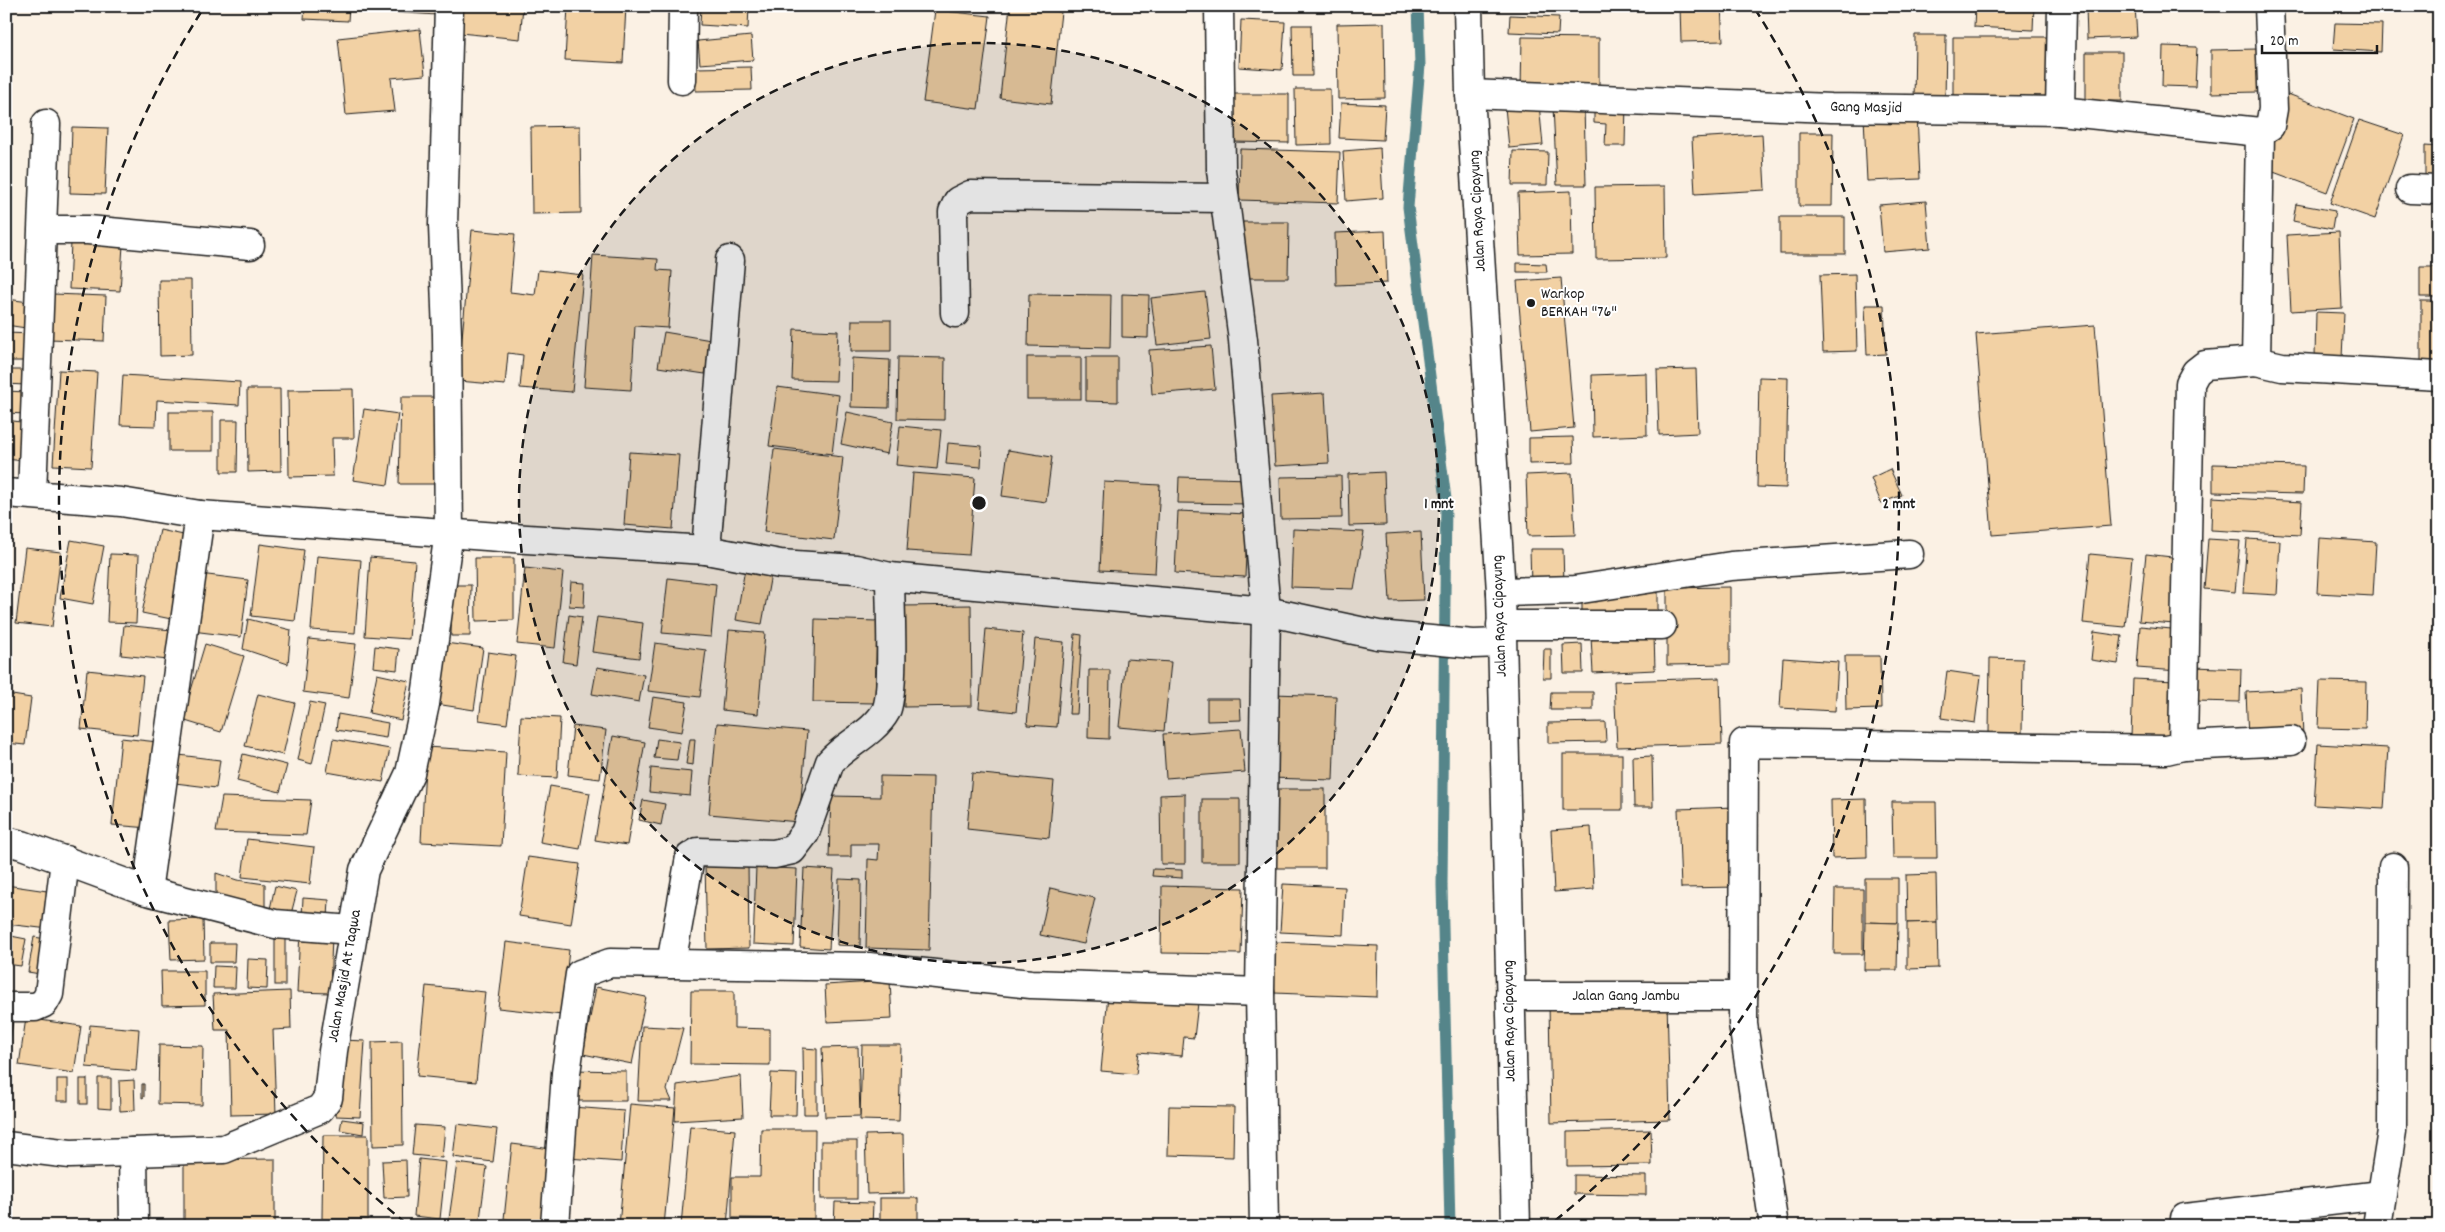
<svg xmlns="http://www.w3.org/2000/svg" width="2445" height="1232" font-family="Dekko,sans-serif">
<rect width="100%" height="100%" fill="#fbf1e4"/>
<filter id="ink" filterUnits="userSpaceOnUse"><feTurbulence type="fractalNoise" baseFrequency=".02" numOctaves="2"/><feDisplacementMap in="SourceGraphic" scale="10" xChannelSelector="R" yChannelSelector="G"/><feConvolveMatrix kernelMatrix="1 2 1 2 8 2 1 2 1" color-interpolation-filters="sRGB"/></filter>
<g filter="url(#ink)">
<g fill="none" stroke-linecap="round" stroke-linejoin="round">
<!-- stream -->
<polyline stroke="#54858a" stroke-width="11" points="1418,6 1420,65 1408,207 1446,499 1442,885 1450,1226"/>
</g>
<!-- building -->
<g fill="#f2d1a4" stroke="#1c1c1c">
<polygon points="305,6 349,6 348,21 304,19"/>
<polygon points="390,6 438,6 437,15 389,12"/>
<polygon points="463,6 523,6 520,39 460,33"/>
<polygon points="568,6 626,6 623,63 565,60"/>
<polygon points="701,6 749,6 748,28 700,25"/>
<polygon points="1010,6 1061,12 1051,104 1000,98"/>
<polygon points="1680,6 1721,6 1723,41 1681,42"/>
<polygon points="1975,6 2034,6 2033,30 1974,27"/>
<polygon points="2086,6 2135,6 2137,37 2087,39"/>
<polygon points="935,10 990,16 978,109 923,102"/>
<polygon points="1510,15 1559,17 1558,34 1509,32"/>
<polygon points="1241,20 1285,22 1282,70 1239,67"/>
<polygon points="1384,23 1385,98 1338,99 1337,24"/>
<polygon points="2335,23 2382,24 2381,52 2333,49"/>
<polygon points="1292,25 1311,25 1312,76 1293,76"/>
<polygon points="420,29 425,75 391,78 395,111 346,115 338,38"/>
<polygon points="1915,35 1946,35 1945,104 1914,104"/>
<polygon points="751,36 753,60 700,64 698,41"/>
<polygon points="1522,37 1599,38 1599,91 1521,90"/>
<polygon points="1953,37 2051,37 2052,101 1953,101"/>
<polygon points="2163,46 2197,47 2195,87 2162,86"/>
<polygon points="2258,49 2258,92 2211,93 2211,50"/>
<rect x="2086" y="52" width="36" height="49"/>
<polygon points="751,67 752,90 696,91 695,68"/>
<polygon points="1295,89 1330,89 1331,144 1296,145"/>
<polygon points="1232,94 1289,94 1289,143 1232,142"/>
<polygon points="2288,94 2354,119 2327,192 2260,167"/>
<polygon points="1594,101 1626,102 1625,146 1605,146 1606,124 1594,123"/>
<polygon points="1341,103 1385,105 1383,140 1339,138"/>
<polygon points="1539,104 1543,145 1509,148 1505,107"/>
<polygon points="1584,106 1586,185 1557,185 1553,107"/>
<polygon points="1917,115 1920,179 1867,181 1864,117"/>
<polygon points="2359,120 2404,135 2375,219 2330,203"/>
<polygon points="580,126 581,213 532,214 531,127"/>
<polygon points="72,127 108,128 105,194 70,193"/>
<polygon points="1799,133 1833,133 1832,206 1799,206"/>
<polygon points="1762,134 1765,190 1695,194 1692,138"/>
<polygon points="2425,146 2439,147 2439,183 2425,183"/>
<polygon points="1380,148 1383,198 1346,201 1343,151"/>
<polygon points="1240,149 1340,152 1338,203 1239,200"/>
<polygon points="1513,151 1548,152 1547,185 1512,185"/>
<polygon points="1665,186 1666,258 1596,259 1595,187"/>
<polygon points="1571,191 1572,254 1520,255 1518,193"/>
<polygon points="1926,201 1930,248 1883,252 1879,205"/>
<polygon points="2296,204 2335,211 2332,229 2293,221"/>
<rect x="1780" y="217" width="65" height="37"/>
<polygon points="1242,222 1289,222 1288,278 1241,278"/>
<polygon points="472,230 515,234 510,292 535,295 538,270 583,275 572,392 520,388 523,355 508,353 505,385 458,381"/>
<polygon points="1385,231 1387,283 1336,285 1335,233"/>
<polygon points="2339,232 2342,308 2291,311 2287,235"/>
<polygon points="71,242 123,245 120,291 69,289"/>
<polygon points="593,255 658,259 657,270 672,271 668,328 635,326 631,390 584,387"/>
<polygon points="1517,263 1546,264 1547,272 1517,272"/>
<rect x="2420" y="267" width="19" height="30"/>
<polygon points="1855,274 1857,351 1823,352 1820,275"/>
<polygon points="6,276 9,276 7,299 29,302 26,328 6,325"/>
<polygon points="1561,278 1574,428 1530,432 1517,281"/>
<polygon points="159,280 191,280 192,355 160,356"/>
<polygon points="1205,292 1211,339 1157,345 1151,298"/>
<polygon points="53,294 106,296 104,341 50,339"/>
<polygon points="1029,294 1111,295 1110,348 1028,346"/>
<polygon points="1122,294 1149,295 1148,338 1122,337"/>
<rect x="2421" y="301" width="18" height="72"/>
<polygon points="1865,305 1884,305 1886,354 1867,355"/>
<polygon points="2316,312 2344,313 2342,358 2315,357"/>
<polygon points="852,320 891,320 891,351 851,351"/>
<polygon points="2095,325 2111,526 1992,535 1976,334"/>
<polygon points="794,329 838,331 836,381 792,380"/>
<polygon points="664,332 711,340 705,374 658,367"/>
<polygon points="6,333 33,334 32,361 6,361"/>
<polygon points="1211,346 1215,389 1152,394 1149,350"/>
<polygon points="898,357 945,358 944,420 897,419"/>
<rect x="1027" y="357" width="54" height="42"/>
<polygon points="1086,357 1118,357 1118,402 1086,401"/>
<polygon points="852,358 890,360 889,408 851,407"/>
<polygon points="1696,369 1698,433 1659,435 1657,370"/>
<polygon points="6,370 25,370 25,385 6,384"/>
<polygon points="59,370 97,372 91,467 53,465"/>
<polygon points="1646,373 1647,435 1593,437 1592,375"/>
<polygon points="123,375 240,382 239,405 157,400 156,426 120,425"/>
<polygon points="1759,377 1788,378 1786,488 1757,487"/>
<polygon points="777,387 839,395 832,454 769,446"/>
<polygon points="247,389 280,389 281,471 248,472"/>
<polygon points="353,389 354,438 332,438 333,476 289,477 288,390"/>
<polygon points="6,391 27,392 26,414 6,413"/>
<polygon points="1325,393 1329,463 1275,466 1271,396"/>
<polygon points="401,397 441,397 440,484 399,484"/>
<polygon points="364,409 398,414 388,485 353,480"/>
<rect x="169" y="412" width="44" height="39"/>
<polygon points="847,412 893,422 887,454 841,444"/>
<polygon points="6,420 28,423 24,461 6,459"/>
<polygon points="221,420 238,420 237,472 221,472"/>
<polygon points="900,426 941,430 937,469 896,465"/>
<polygon points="1573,437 1574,463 1529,464 1529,438"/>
<polygon points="948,443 982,446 981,467 946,464"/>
<polygon points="774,449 843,457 834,540 764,532"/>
<polygon points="1008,450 1052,457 1046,502 1002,496"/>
<polygon points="629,452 679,455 673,529 624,525"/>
<polygon points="2213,464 2304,466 2303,494 2213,492"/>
<polygon points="1890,469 1902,495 1881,503 1871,478"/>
<polygon points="1384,472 1386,525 1349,526 1348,474"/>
<polygon points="913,473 975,478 969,555 907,551"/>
<polygon points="1572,473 1575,535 1528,536 1526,475"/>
<polygon points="1341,476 1342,518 1281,519 1280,477"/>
<polygon points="1179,477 1251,479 1251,504 1178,503"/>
<polygon points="1104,482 1160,485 1155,573 1100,570"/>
<polygon points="2212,497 2302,502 2300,535 2211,530"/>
<polygon points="1178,511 1248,514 1245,577 1175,573"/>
<polygon points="1293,529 1364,532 1354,589 1291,587"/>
<polygon points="160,530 193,537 176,620 142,613"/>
<polygon points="1421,532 1424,600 1390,601 1386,534"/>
<polygon points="2320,538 2376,542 2373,596 2317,593"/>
<polygon points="2208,539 2240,541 2235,592 2204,589"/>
<polygon points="2247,539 2280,541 2277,595 2243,593"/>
<polygon points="71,540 104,546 93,604 60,598"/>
<polygon points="260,544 304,550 295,621 251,616"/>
<polygon points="25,548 61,552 52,627 16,623"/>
<polygon points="1530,549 1563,549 1564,585 1531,586"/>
<polygon points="110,554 139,555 136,623 107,622"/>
<polygon points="2090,554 2132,558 2125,627 2083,623"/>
<polygon points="2146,554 2180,558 2174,624 2139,621"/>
<polygon points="317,556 361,560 355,633 311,630"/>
<polygon points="370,557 415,561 409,639 365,636"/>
<polygon points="475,558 514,558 514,620 476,621"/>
<polygon points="525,568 563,572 555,648 517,644"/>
<polygon points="745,569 771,574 762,624 736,620"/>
<polygon points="200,574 248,580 241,637 192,631"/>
<polygon points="668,578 716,584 711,637 662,633"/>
<polygon points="571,582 585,583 584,607 569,606"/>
<polygon points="452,585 471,585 470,636 451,636"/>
<polygon points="1730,587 1730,664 1667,665 1667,588"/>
<rect x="1582" y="592" width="76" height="29"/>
<polygon points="971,605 972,706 904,707 903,606"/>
<polygon points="569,615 582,617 576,664 563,662"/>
<polygon points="597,617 643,623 639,658 592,652"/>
<polygon points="248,619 291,630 288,664 243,649"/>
<polygon points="815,619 877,621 875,703 813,702"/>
<polygon points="124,625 171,630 168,660 121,655"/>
<polygon points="2140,626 2182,630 2179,671 2137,668"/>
<polygon points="986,629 1023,633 1016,712 979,708"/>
<polygon points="729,630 765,633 758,714 722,710"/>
<polygon points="2094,632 2122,636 2118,664 2091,660"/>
<polygon points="1075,634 1082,635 1077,714 1069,714"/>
<polygon points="1654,634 1655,670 1593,673 1591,637"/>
<polygon points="309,639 356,644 349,698 303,692"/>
<polygon points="1035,639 1064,642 1057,727 1027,725"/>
<polygon points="445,643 483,648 474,710 436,704"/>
<polygon points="655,643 706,650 700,697 648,691"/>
<polygon points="205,644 244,656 221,732 182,720"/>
<polygon points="1582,644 1583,673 1564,673 1563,645"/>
<polygon points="375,646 399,649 397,670 373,667"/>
<polygon points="1544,649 1551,649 1551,678 1543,678"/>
<polygon points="488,652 516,656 507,724 479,720"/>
<polygon points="1845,656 1880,656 1881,709 1846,710"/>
<polygon points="1783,658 1838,662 1835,711 1780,708"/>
<polygon points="1990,658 2023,659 2022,733 1989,733"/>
<polygon points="1126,659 1171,662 1164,731 1119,727"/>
<polygon points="597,667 644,675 639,702 592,694"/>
<polygon points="2195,667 2241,669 2240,702 2195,701"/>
<polygon points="87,670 143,676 137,735 81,729"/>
<polygon points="1089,670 1110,670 1109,739 1088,738"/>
<polygon points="1947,671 1981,676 1975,723 1941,718"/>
<polygon points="377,674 409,681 401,720 369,713"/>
<polygon points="1720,678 1722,744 1617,747 1614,681"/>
<polygon points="2133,679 2176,681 2174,738 2131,737"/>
<polygon points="2320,681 2366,682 2365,729 2318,728"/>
<polygon points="2301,689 2303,736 2248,738 2246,692"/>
<polygon points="1551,692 1593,692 1593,710 1550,710"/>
<polygon points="6,694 31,698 25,745 6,743"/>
<polygon points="258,694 295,703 283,755 245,746"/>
<polygon points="1273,694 1336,696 1333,780 1270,778"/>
<polygon points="653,697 687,702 682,732 648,727"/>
<polygon points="1207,699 1240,699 1241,720 1207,721"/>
<polygon points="310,702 325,705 312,764 298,760"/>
<polygon points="338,714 388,723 386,738 336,730"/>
<polygon points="521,716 560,718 557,778 518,776"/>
<polygon points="1605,722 1606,742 1548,743 1548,723"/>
<polygon points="717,723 807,731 799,822 709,814"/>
<polygon points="573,726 606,730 600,779 568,775"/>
<polygon points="1241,729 1245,772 1166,778 1163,734"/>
<polygon points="613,736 645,742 627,845 595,840"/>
<polygon points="121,738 158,742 150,828 112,825"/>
<polygon points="333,739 390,749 383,782 327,772"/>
<polygon points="657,739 680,742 677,760 654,758"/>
<polygon points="690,739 695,739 693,765 686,764"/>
<polygon points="2318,744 2388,748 2384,809 2314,805"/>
<polygon points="426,747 506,752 501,846 421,842"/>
<polygon points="243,754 287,765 280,792 237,781"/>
<rect x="1563" y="754" width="59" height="56"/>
<polygon points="179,755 220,760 216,788 175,783"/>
<polygon points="1652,756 1653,807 1634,807 1633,757"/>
<polygon points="651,768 692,772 690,796 649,792"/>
<polygon points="972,773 1054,781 1049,838 967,829"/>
<polygon points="880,776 933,777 929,950 866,948 868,859 878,860 879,844 851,844 851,857 829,857 831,796 880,797"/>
<polygon points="550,786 590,793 580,849 540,842"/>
<rect x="1268" y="789" width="57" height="79"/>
<polygon points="1185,794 1185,864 1161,864 1160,795"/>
<polygon points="222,797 311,800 306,835 216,832"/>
<rect x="1202" y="799" width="38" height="63"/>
<polygon points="1866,799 1867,857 1832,858 1831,800"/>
<polygon points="643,800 665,804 661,825 639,820"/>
<polygon points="1892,802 1936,802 1937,858 1893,858"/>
<polygon points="1736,807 1739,887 1681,888 1678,809"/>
<polygon points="1591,827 1594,889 1554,892 1551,830"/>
<polygon points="247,839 314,847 310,884 242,877"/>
<polygon points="528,857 580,864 571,924 519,916"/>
<polygon points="748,863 749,948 707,949 705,864"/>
<polygon points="756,867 797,869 794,946 753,944"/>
<polygon points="804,868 834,870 829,949 800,947"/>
<polygon points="1153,869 1182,870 1182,878 1152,876"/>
<polygon points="216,873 237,880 265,884 265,910 216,905"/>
<polygon points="1936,874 1937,922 1907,923 1906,875"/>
<polygon points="1865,878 1898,878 1898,923 1865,922"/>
<polygon points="839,879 861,880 860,946 837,945"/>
<polygon points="1283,884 1345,887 1343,935 1280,932"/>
<polygon points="6,885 54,892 49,929 6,924"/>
<polygon points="275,886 297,891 291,914 270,909"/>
<polygon points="1162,886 1243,888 1241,954 1161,953"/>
<polygon points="1050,888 1095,898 1084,944 1040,935"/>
<polygon points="1835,889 1863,889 1863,954 1834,954"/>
<polygon points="303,898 329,900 328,918 302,916"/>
<polygon points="203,919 204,959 171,960 169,920"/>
<polygon points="1865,922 1898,923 1897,970 1864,970"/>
<polygon points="1937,922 1938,968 1907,969 1907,923"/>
<polygon points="300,932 332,934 330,993 297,992"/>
<polygon points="6,935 26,939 21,966 6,964"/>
<polygon points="34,937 52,940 46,975 28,972"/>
<rect x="275" y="939" width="10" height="46"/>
<polygon points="506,942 569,950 562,1015 498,1008"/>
<polygon points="1275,942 1378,946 1377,997 1274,993"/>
<polygon points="210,943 235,943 234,962 210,962"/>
<polygon points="248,959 268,960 267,989 247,988"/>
<polygon points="214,966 236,967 235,988 213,988"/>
<polygon points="161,971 205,971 205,1005 162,1006"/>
<polygon points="890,981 892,1019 827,1022 825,985"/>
<polygon points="426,986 485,992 476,1082 417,1076"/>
<polygon points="596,987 646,997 632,1064 583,1054"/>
<polygon points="290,991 291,1029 273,1030 276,1114 231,1115 229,1030 215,1030 213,994"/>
<polygon points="691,991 734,991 734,1028 770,1029 770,1065 690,1064"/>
<polygon points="1108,994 1198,1003 1194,1038 1184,1037 1182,1056 1139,1052 1136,1074 1101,1071"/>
<polygon points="1667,1000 1670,1120 1551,1123 1549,1002"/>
<polygon points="26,1018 81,1026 74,1073 19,1065"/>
<polygon points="6,1019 13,1020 6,1070"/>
<polygon points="90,1025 139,1029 136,1071 86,1067"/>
<polygon points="642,1026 683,1028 667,1090 672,1101 638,1101"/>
<polygon points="342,1040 365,1041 360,1117 336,1116"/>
<polygon points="402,1041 403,1145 373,1146 372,1042"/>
<polygon points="159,1045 203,1046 202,1105 158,1104"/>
<polygon points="862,1045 901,1045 899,1121 860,1120"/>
<polygon points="858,1047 860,1116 825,1117 822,1048"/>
<polygon points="803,1048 817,1049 817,1114 804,1114"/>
<polygon points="573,1070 626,1071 626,1101 573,1101"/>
<polygon points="771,1073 797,1074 796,1115 769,1115"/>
<polygon points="741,1076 743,1117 675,1121 677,1085"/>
<polygon points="98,1078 111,1078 111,1109 98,1108"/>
<rect x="57" y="1079" width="11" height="22"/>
<rect x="80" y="1079" width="7" height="25"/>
<polygon points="134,1080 135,1110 120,1111 119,1081"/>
<polygon points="142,1084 144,1084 144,1097 142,1098"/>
<polygon points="630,1104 675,1108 664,1226 619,1226"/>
<polygon points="1169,1106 1234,1107 1233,1157 1168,1155"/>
<polygon points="572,1107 624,1111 621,1162 568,1158"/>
<polygon points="342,1119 364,1122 363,1134 340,1130"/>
<polygon points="457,1124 497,1129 493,1162 453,1157"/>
<polygon points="415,1125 445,1127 442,1158 412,1155"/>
<polygon points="690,1126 735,1130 727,1226 681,1226"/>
<polygon points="761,1129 815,1129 814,1219 732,1218 732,1177 760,1177"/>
<polygon points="1651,1130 1652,1165 1567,1166 1567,1132"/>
<polygon points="903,1134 904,1193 867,1194 865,1135"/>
<polygon points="323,1135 368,1135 368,1219 322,1219"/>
<rect x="821" y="1141" width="36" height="58"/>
<polygon points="512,1144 552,1149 545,1223 504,1219"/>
<polygon points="275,1159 275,1226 184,1226 184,1160"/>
<polygon points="419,1159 446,1162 440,1219 414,1216"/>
<polygon points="406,1160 407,1197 384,1198 382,1161"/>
<polygon points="457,1163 487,1167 479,1226 448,1226"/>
<polygon points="1574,1175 1646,1176 1646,1195 1574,1194"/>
<rect x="880" y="1198" width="38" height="28"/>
<polygon points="835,1202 873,1203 872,1226 834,1226"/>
<polygon points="482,1222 518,1226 481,1226"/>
</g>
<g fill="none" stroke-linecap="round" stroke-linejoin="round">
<defs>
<g id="street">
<polyline points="1219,6 1221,170 1243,340 1266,611 1260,992 1264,1226"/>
<polyline points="682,80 683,6"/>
<polyline points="1470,94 1831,108 2060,111 2260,132"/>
<polyline points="2060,111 2062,6"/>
<polyline points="2260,132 2256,361 2282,367 2439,376"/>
<polyline points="2260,132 2270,126 2273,109 2269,6"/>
<polyline points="2410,189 2439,190"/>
<polyline points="43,230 88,230 250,245"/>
<polyline points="955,313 953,212 958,201 970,195 1224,198"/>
<polyline points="6,493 121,502 200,515 527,539 706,550 780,564 856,569 890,577 931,581 1266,611 1378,635 1473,644 1501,643"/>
<polyline points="32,494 46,124"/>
<polyline points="706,550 730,260"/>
<polyline points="1501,592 1575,590 1731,566 1909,554"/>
<polyline points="1501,625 1662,625"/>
<polyline points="2183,746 2291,741"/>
<polyline points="6,841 22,845 147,891 275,924 352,930"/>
<polyline points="147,891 200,515"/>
<path d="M671,964L690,857L698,852L774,854L792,850L805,833L830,762C846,744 874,733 886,711C895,692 890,603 890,577"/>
<polyline points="1510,996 1743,996"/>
<polyline points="6,1007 35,1007 44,1003 49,994 65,860"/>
<polyline points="6,1146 70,1154 224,1149 320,1109 328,1098 333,1051 364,870 410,773 425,704 449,532 447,334 443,225 449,6"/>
<polyline points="133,1152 134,1226"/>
<polyline points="2185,1218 2381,1195"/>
<polyline points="555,1226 566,1073 580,974 610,963 869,967 1031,984 1260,992"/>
<polyline points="1774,1226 1743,1024 1744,743 2166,750 2183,746 2190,383 2196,372 2205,365 2256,361"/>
<polyline points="2377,1226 2392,1131 2393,867"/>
</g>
<polyline id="secondary" points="1468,6 1470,94 1501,592 1516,1226"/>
</defs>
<!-- street casing -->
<use href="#street" stroke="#1c1c1c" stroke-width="31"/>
<!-- secondary casing -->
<use href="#secondary" stroke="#1c1c1c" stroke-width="31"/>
<!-- street -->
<use href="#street" stroke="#fff" stroke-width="28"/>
<!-- secondary -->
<use href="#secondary" stroke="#fff" stroke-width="28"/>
</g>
</g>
<!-- distance rings -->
<circle cx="979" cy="503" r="460" fill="#1c1c1c" fill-opacity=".12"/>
<g fill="none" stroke="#1c1c1c" stroke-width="2.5" stroke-dasharray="9 6">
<circle cx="979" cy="503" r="460"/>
<path d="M406 1223A920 920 0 0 1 203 9M1755 9A920 920 0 0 1 1552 1223"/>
</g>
<!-- markers -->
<circle fill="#1c1c1c" stroke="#fff" stroke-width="2" cx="1531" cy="303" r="5"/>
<g text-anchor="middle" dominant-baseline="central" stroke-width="4" stroke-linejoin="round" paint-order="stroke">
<!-- street labels -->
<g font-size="16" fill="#1c1c1c" stroke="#fff">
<text transform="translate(1866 108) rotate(1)">Gang Masjid</text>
<text transform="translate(1478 211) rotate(-93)">Jalan Raya Cipayung</text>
<text transform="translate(1500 616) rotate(-92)">Jalan Raya Cipayung</text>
<text transform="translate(345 976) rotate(-80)">Jalan Masjid At Taqwa</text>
<text x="1626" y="996">Jalan Gang Jambu</text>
<text transform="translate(1510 1021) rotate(-91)">Jalan Raya Cipayung</text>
</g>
<!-- poi labels -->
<g font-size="16" fill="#1c1c1c" stroke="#fff" text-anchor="start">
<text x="1541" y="294">Warkop<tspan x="1541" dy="18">BERKAH "76"</tspan></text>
</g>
</g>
<circle cx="979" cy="503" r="8" fill="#1c1c1c" stroke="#fff" stroke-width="2.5"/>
<g font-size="15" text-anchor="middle" font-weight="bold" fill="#1c1c1c" stroke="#fff" stroke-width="4" stroke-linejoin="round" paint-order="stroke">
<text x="1439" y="508">1 mnt</text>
<text x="1899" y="508">2 mnt</text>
</g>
<!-- margin -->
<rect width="2445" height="1232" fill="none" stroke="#fff" stroke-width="25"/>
<rect x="12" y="12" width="2420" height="1207" fill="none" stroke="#1c1c1c" stroke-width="2" filter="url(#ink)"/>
<!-- scale -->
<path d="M2262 45v8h115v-8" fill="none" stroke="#1c1c1c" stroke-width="2.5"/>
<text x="2270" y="45" font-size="15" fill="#1c1c1c" stroke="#ffffff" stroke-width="4" paint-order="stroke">20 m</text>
</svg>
